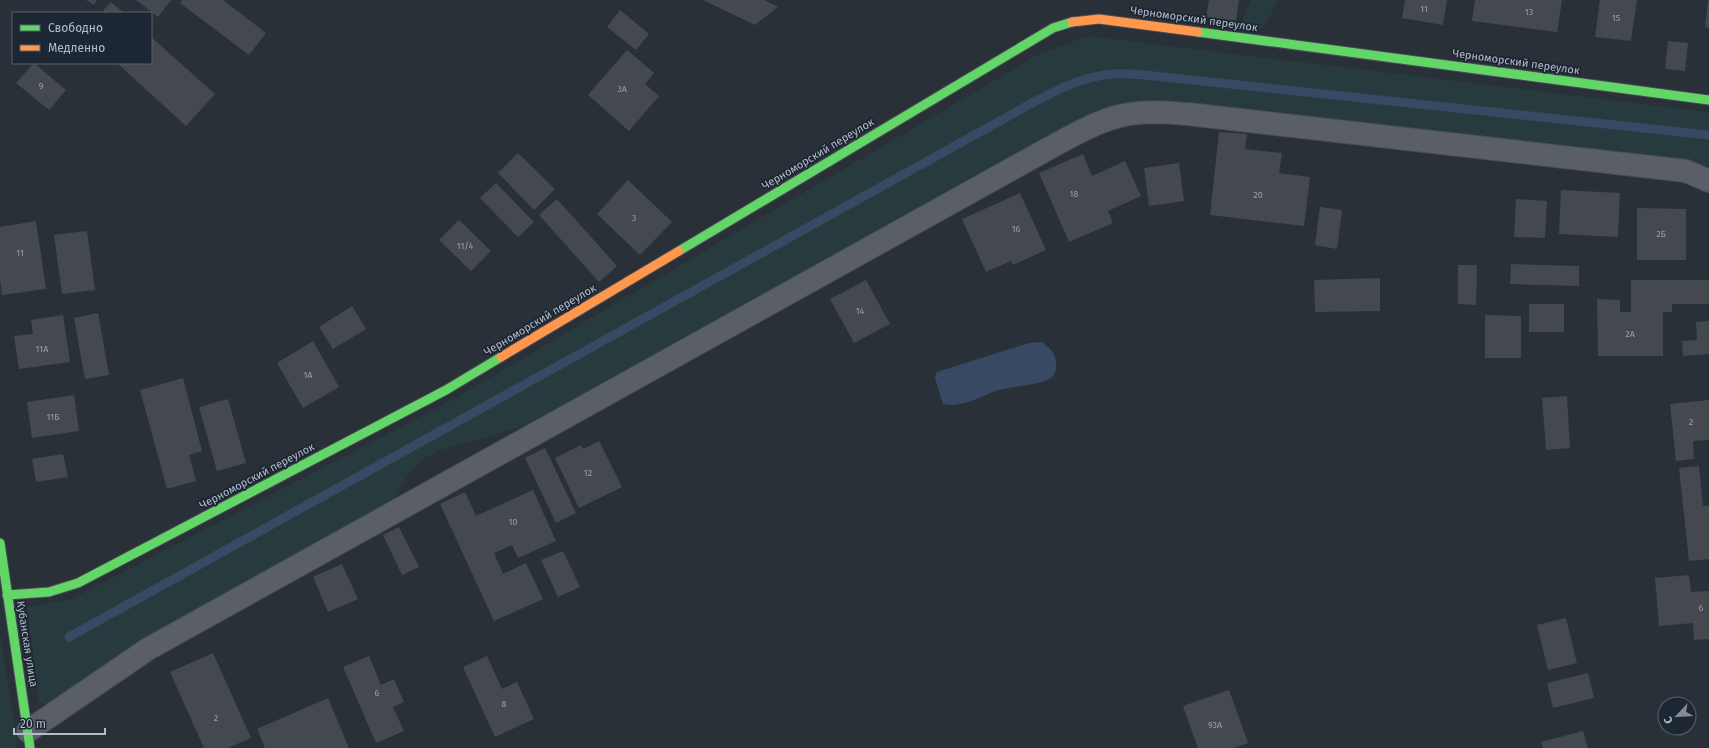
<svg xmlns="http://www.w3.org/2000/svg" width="1709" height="748" font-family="'Fira Sans',sans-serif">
<rect width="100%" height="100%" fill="#2a3038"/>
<!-- green -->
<g fill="#273a3e">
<polygon points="1251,0 1279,0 1263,28 1241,26 1247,8"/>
<polygon points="1088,36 1709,112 1709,170 1140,104 535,423 441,450 425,458 408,475 392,503 48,704 39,703 27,608 45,603 70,600 452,400 1039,54"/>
<polygon points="0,639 1,639 18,748 0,748"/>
</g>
<!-- water -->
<path fill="#384963" d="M1042,342C1049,347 1055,353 1056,361C1056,367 1057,371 1053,376C1046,385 1011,386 999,390C982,395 962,409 943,404L935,378L937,372L1029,343Z"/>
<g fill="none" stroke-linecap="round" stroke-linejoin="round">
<!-- stream -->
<path stroke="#384963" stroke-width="9" d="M69,637L1034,102C1059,89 1084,76 1113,74C1124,73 1134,74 1145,75L1709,135"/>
</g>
<!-- building -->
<g fill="#444950">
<polygon points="86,0 97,0 94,5"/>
<polygon points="136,0 171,0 158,17"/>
<polygon points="182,0 223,0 266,33 249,55 180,3"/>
<polygon points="703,0 764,0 778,7 755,25"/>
<polygon points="1209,0 1239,0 1236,21 1206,17"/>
<polygon points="1405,0 1447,0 1443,25 1402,18"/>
<polygon points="1475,0 1562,0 1557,32 1472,21"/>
<polygon points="1600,0 1637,0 1631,41 1595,37"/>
<polygon points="1708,1 1709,1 1709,28 1705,27"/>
<polygon points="111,2 124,13 101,13"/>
<polygon points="620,10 649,34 636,50 607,27"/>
<polygon points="151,37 215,94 186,126 117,63 151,63"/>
<polygon points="1668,41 1688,43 1685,71 1665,69"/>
<polygon points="627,50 654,73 645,84 659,96 629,131 588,95"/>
<polygon points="34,63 66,90 49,110 16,83"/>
<polygon points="1219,132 1247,134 1245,149 1282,153 1279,173 1310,177 1304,226 1210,215"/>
<polygon points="518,153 555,189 534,210 498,173"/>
<polygon points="1083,154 1092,176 1125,161 1141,196 1108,211 1113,223 1069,242 1039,173"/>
<polygon points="1179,163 1184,201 1149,206 1144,168"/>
<polygon points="628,180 672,222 640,255 597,214"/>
<polygon points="496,183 534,222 518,237 480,198"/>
<polygon points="1561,190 1620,193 1618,237 1559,234"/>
<polygon points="1020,193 1046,250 1013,265 1011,261 986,272 962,219"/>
<polygon points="557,199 617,266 599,282 539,215"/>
<polygon points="1516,199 1547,201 1545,238 1514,237"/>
<polygon points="1320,207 1342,210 1337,249 1315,245"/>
<polygon points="1637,208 1686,209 1686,260 1637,260"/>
<polygon points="459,220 491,251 471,271 439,240"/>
<polygon points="36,221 46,289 2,295 0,280 0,227"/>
<polygon points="87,231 95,290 62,294 54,235"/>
<polygon points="1511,264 1579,266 1579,286 1510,284"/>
<polygon points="1458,265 1477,265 1476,305 1458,304"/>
<polygon points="1380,278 1380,311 1315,312 1314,280"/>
<polygon points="866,280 890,324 854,343 830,299"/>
<polygon points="1631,280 1709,280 1709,304 1672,304 1672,312 1663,312 1663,356 1598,356 1597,299 1620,300 1620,312 1631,312"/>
<rect x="1529" y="304" width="35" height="28"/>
<polygon points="352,306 366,329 333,349 319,327"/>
<polygon points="98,313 109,375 85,379 74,318"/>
<polygon points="63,315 70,362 19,369 14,336 33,334 31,320"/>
<polygon points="1485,315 1521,316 1521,358 1485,358"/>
<polygon points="1709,321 1709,354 1683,356 1682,341 1697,340 1696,322"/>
<polygon points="313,341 339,387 303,408 277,363"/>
<polygon points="183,378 202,451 189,455 196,481 167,489 140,390"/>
<polygon points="74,395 79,431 32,438 27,402"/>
<polygon points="1567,396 1570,448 1546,450 1542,398"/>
<polygon points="228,399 246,463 217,471 199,407"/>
<polygon points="1709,400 1709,440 1693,441 1694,459 1676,461 1670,404"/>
<polygon points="599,441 622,487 579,508 555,458 581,445 583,449"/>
<polygon points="545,448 576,513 556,523 525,458"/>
<polygon points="63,454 68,477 36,482 32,459"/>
<polygon points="1699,466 1703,506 1709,506 1709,559 1689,561 1679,468"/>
<polygon points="533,490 556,541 518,558 512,545 494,553 503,574 526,563 543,599 494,621 440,504 465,492 476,516"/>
<polygon points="399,527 419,567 402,575 383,535"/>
<polygon points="563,551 580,587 558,597 541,560"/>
<polygon points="342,564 358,599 328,612 313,577"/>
<polygon points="1689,575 1691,592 1709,591 1709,639 1694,640 1693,623 1659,626 1655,578"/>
<polygon points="1566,618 1577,663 1548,670 1537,625"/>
<polygon points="213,653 251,738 228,748 204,748 170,672"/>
<polygon points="369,656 381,685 394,679 404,702 393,707 404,731 376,743 343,667"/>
<polygon points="487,656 502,689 517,682 534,719 495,737 463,667"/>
<polygon points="1588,673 1594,698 1553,708 1547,683"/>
<polygon points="1229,690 1248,743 1234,748 1198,748 1183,706"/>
<polygon points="328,698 349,748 265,748 257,729"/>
<polygon points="1583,731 1588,748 1543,748 1541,742"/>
</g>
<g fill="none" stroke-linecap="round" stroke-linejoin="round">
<defs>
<path id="street" d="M28,731L148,649L1053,146C1079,132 1108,115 1138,113C1155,111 1172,113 1188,114L1686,171L1709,181"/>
<g id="fast">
<polyline points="1198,32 1709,100"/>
<polyline points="679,251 1053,28 1072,22"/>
<polyline points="0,543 30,748"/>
<polyline points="7,595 49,592 78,583 446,390 501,357"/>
</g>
<g id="slow">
<polyline points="1072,22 1099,19 1198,32"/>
<polyline points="501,357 679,251"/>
</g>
</defs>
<!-- street casing -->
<use href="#street" stroke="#484c53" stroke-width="24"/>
<!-- fast casing -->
<use href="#fast" stroke="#484c53" stroke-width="11"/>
<!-- slow casing -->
<use href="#slow" stroke="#484c53" stroke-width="11"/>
<!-- street -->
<use href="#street" stroke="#5a5e66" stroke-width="22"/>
<!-- fast -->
<use href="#fast" stroke="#63d668" stroke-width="9"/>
<!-- slow -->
<use href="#slow" stroke="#ff974d" stroke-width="9"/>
</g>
<g text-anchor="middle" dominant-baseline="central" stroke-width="3.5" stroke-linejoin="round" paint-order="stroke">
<!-- number labels -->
<g font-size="9" fill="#989fab">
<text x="1424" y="9">11</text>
<text x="1529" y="12">13</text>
<text x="1616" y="18">15</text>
<text x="41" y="86">9</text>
<text x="622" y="89">3А</text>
<text x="1074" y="194">18</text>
<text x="1258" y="195">20</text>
<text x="634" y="218">3</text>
<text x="1016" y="229">16</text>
<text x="1661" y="234">2Б</text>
<text x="465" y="246">11/4</text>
<text x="20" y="253">11</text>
<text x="860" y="311">14</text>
<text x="1630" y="334">2А</text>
<text x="42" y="349">11А</text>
<text x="308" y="375">1А</text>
<text x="53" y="417">11Б</text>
<text x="1691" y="422">2</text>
<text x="588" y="473">12</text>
<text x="513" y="522">10</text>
<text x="1701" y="608">6</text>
<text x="377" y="693">6</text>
<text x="504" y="704">8</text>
<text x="216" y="718">2</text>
<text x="1215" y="725">93А</text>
</g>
<!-- street labels -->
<g font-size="11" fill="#b4bcc9" stroke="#1d2633">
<text transform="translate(1194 19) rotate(8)">Черноморский переулок</text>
<text transform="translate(1516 62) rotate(8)">Черноморский переулок</text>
<text transform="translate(818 154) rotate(-31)">Черноморский переулок</text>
<text transform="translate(540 320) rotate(-31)">Черноморский переулок</text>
<text transform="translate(257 476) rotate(-28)">Черноморский переулок</text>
<text transform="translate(27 644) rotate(81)">Кубанская улица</text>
</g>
</g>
<!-- legend -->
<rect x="12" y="12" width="140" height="52" fill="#1d2633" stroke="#59626f"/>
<rect x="20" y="25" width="20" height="6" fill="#63d668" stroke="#59626f"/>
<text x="48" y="32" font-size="12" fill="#b4bcc9">Свободно</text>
<rect x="20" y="45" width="20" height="6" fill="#ff974d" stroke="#59626f"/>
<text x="48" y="52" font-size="12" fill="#b4bcc9">Медленно</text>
<!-- north arrow -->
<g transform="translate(1677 716) rotate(245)"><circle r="19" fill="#1d2633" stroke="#59626f"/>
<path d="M0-3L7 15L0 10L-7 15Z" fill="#848b96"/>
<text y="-6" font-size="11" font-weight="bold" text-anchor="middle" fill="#b4bcc9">С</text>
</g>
<!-- scale -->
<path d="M14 728v6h91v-6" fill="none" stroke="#b4bcc9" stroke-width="2"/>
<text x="20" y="728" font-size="12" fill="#b4bcc9" stroke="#1d2633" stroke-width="3" paint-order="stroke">20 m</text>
</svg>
